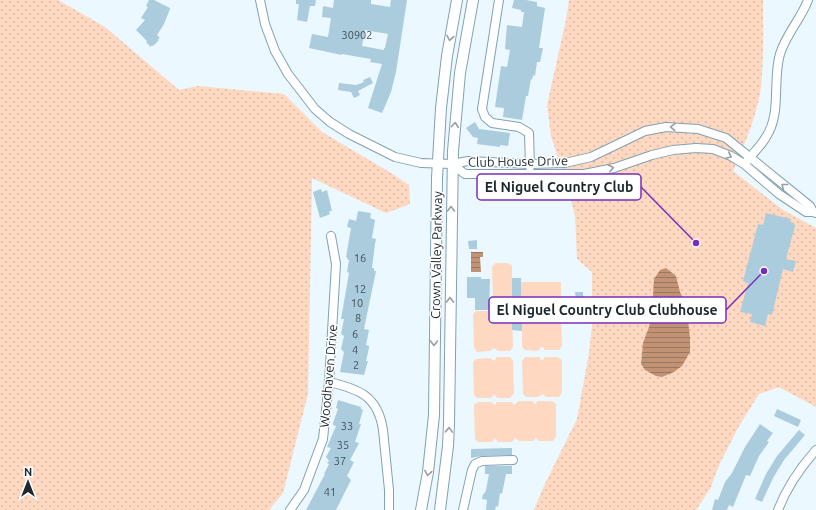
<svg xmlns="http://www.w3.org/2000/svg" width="816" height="510" font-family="Ubuntu,sans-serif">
<defs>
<pattern id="grass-dots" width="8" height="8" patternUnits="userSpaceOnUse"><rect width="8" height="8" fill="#fed8c0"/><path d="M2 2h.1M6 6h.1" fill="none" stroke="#d9b9a5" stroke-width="1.8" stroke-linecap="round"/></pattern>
<pattern id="water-rules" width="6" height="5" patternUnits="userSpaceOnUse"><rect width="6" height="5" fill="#c19274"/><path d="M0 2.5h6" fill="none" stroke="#9c7760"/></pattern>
</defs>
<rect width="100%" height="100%" fill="#ebf8ff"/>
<!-- grass -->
<g fill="url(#grass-dots)">
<polygon points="0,0 58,0 105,27 179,90 198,86 284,94 322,132 391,173 409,185 410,204 386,213 312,178 308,394 283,493 269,510 0,510"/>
<path d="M569,0H763C763,28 764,58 761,86C758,114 744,145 733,171L783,210L816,228V407L779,387L759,394L739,426L720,463L710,489L696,510H534L543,488L577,419L589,353L592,326V272L577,259L575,216L569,192L551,136L547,105L566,20Z"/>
</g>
<!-- green -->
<g fill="#fed8c0">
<polygon points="495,263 508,263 512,266 512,299 509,302 497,303 493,299 492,267"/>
<polygon points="521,282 561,282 561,298 557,302 524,302 521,299"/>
<polygon points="545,310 557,310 561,313 562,346 559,350 545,350 542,346 538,351 525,350 522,347 522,314 524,311 538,311 541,313"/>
<polygon points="476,311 489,311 493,314 497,311 509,311 512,314 513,347 510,351 498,351 494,348 490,351 477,352 474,347 473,314"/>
<polygon points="497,357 510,357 513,361 514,394 510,398 498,398 494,395 491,398 477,398 474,395 473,362 476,359 490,358 494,361"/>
<polygon points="525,357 539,357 542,361 545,357 557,357 562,360 562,392 559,397 546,397 543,394 538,397 526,397 523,394 522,361"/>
<polygon points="519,401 532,401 535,404 538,401 552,401 556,404 556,437 553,441 539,441 536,438 533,441 519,441 515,438 512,442 498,442 495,438 492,442 478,442 475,439 474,405 478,402 491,402 495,405 497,402 511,402 514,405"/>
</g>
<!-- water -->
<g fill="url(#water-rules)">
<polygon points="471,252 483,252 483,257 480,257 481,272 471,272"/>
<polygon points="666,268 676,276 680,292 686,304 690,338 690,352 682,366 674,372 662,377 656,376 645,370 641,364 643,343 649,327 652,313 654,279 660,270"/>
</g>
<!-- building -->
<g fill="#abccdc" fill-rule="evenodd">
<polygon points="149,0 154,0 170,8 170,9 164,24 157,35 160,38 158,39 159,40 153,46 152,45 151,47 146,42 147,41 136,30 145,20 141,18 148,7 146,6"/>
<polygon points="296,0 316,0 315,6 310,6 307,22 297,20 299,4 296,4"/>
<path d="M334,0H371V4L390,7L391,0H407L396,72L391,92L382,113L368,108L382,64L370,62L371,59L342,54V55L309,48L312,34L328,37L331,18L322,17L323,6L333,8ZM365,30L388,34L385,48H384V50L362,46Z"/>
<polygon points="514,0 526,0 537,2 537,6 545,8 539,48 543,48 540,62 537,62 535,76 533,75 532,80 531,79 528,96 526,96 522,120 503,117 504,108 495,107 501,66 507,67 510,50 505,49 507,25 522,27 524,12 521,12 521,10 512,8"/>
<polygon points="370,77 373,83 358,91 360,95 354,98 351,92 338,90 339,83 356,85 364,82 363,80"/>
<polygon points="475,122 479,129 510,133 508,146 500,145 500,147 477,144 478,138 473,137 466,128"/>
<polygon points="321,189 322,192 327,190 332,211 329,211 330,214 328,215 320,218 313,192"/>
<polygon points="358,211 371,213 370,218 375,220 372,238 376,239 375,244 372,268 374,268 374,271 376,271 364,329 369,330 366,345 369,346 369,348 366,361 368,361 364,375 340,372 344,352 341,349 344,336 341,334 344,319 341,319 349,273 347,272 349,260 347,259 347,257 346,257 351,228 347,227 349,219 356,221"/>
<polygon points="766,213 791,219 790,222 794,223 795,226 786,259 796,261 793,272 783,269 772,315 768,314 765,326 750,322 752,314 740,312 748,283 743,281 758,224 763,225"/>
<polygon points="477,240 477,249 469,249 468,241"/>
<polygon points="467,277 481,277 481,279 490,279 489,310 475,310 475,298 467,298"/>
<polygon points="512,278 521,278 521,302 532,302 532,311 522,311 522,331 512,330 512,314 509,311 504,311 504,302 509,302 512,299"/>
<polygon points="575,292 583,292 583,300 586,300 587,310 569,310 569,299 576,299"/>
<polygon points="338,400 361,407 361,409 363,410 359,424 361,424 355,442 359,443 350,460 354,462 347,476 351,480 336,510 306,510 325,474 324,474 329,464 327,463 329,461 326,457 331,448 327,447 336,426 333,425 333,423 338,409 336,408"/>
<polygon points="777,409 801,420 798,427 774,416"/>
<polygon points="760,424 773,433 767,441 769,442 759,456 750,476 746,475 733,507 729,505 727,510 712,510 715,499 718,500 725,482 732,473 745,447"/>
<polygon points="799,430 805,435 784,460 773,478 762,502 755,499 766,474 777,456"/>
<polygon points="512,448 512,455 482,456 471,458 471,449"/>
<polygon points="485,466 512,466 512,474 506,474 502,494 500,493 498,507 496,506 495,510 486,510 487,500 482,499 483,494 484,494 486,490 489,474 485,474"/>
</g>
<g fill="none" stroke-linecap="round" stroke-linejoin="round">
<defs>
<g id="minor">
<polyline points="260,0 265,24 275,51 288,74 315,109 330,122 349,134 395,157 421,163 452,164 468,161 530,164 565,163 591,157 645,131 666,127 698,129 726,138 810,206 813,212"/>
<polyline points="499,0 482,109 485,117 492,123 519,127 529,133 530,167"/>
<path d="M747,161C753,153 761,146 766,137C782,113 772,81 780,54C786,34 801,19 808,0"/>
<polyline points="452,164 465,174 584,174 614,168 652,155 673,150 696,148 713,149 731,156 744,164 779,194 806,212 813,212 816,213"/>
<path d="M329,382C359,389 378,396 383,430L389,490V510"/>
<polyline points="290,510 304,490 323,439 329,382 336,264 331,236"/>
<polyline points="463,510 472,470 475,464 482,461 513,460"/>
<path d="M778,510C787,487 800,468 816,450"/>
</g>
<g id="major">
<polyline points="421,510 428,472 434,415 437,178 441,108 447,56 457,0"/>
<polyline points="440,510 448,446 449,424 453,151 460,73 473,0"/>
</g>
</defs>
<!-- minor casing -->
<use href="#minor" stroke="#82a1b1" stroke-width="10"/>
<!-- major casing -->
<use href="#major" stroke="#82a1b1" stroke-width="12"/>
<!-- minor -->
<use href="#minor" stroke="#fff" stroke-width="8"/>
<!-- major -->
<use href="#major" stroke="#fff" stroke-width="10"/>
</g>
<!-- one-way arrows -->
<defs><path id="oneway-chevron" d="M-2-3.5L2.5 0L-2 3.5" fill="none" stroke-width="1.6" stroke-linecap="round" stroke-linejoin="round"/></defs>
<g stroke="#999ea1">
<use href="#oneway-chevron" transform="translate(450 38) rotate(100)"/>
<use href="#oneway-chevron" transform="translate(455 125) rotate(-85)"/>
<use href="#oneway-chevron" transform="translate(673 127) rotate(-177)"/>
<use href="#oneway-chevron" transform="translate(729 156) rotate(25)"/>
<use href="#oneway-chevron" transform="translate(611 168) rotate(-13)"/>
<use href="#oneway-chevron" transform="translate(784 186) rotate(-141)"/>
<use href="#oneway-chevron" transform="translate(451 209) rotate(-89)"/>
<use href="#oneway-chevron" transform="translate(450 300) rotate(-89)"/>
<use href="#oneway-chevron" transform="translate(434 343) rotate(91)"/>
<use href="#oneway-chevron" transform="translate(449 430) rotate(-88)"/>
<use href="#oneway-chevron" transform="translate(428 473) rotate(99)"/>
</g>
<g text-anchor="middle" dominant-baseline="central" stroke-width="3" stroke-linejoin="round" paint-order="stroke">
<!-- number labels -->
<g font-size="11" fill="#40515a">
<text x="357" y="35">30902</text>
<text x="360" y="258">16</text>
<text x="360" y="289">12</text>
<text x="357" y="303">10</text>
<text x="358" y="318">8</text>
<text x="355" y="334">6</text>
<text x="355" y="350">4</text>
<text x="356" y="365">2</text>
<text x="347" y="426">33</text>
<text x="343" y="445">35</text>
<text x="340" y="461">37</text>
<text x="330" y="492">41</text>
</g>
<!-- street labels -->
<g font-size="13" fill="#1c282e" stroke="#fff">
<text transform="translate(518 161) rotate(-1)">Club House Drive</text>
<text transform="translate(436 255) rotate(-89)">Crown Valley Parkway</text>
<text transform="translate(328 376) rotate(-85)">Woodhaven Drive</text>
</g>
</g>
<!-- callouts -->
<path fill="none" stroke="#7b2cbf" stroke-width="1.5" d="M696 243L641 187M764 271L726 310"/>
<g fill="#7b2cbf" stroke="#fff" stroke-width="1.5">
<circle cx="696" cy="243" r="4"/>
<circle cx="764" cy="271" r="4"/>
</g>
<g fill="#fff" stroke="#7b2cbf" stroke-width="1.5">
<rect x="477" y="174" width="164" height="26" rx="4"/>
<rect x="489" y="297" width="237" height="26" rx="4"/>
</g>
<g font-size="14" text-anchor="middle" font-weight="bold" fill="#1c282e">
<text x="559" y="192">El Niguel Country Club</text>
<text x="607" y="315">El Niguel Country Club Clubhouse</text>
</g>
<!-- north arrow -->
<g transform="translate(28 482)" stroke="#ffffff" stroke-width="3" paint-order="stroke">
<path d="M0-3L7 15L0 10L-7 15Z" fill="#1c282e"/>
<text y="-6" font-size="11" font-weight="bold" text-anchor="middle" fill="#1c282e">N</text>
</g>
</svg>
